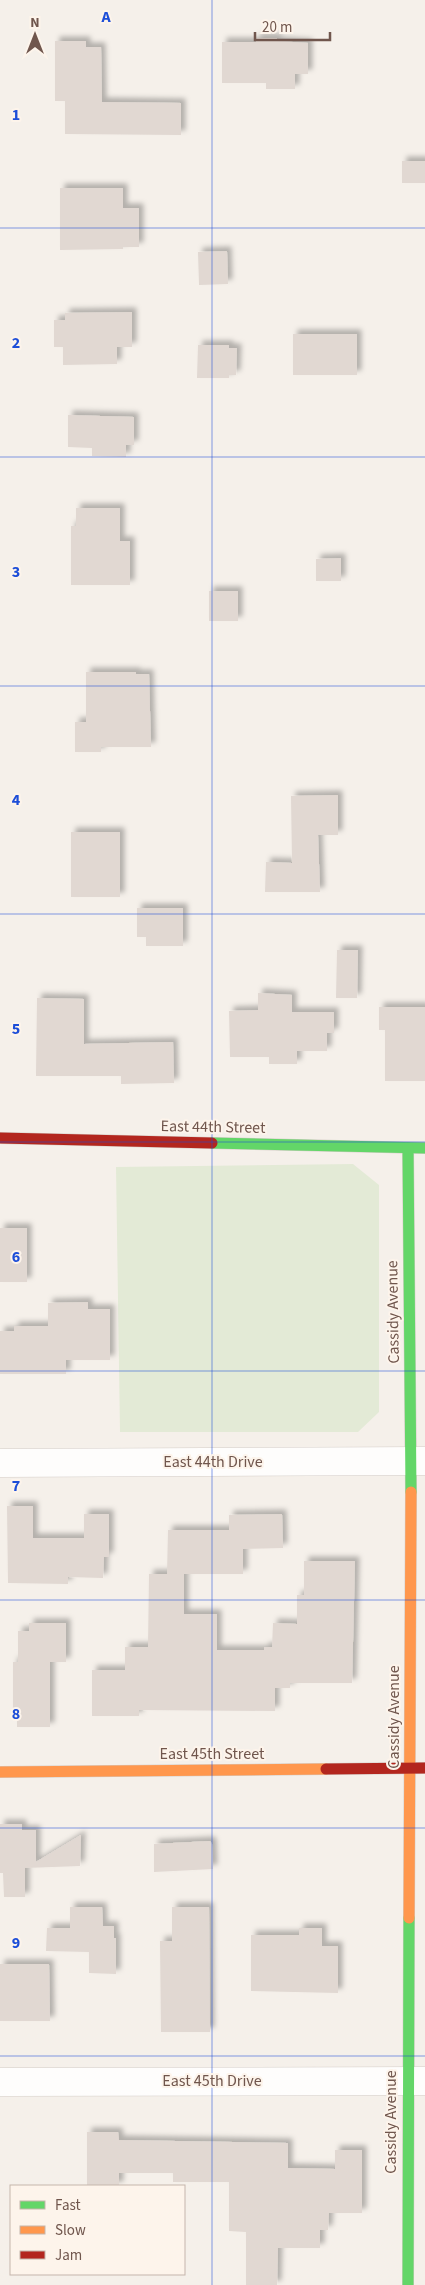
<svg xmlns="http://www.w3.org/2000/svg" width="425" height="2285" font-family="'Source Sans 3',sans-serif">
<defs>
<filter id="shadow"><feDropShadow dx="4.5" dy="-4.5" stdDeviation="2.5" flood-color="#0004"/></filter>
</defs>
<rect width="100%" height="100%" fill="#f5f0ea"/>
<!-- green -->
<polygon fill="#e3ead6" points="353,1164 379,1185 379,1412 358,1432 120,1432 116,1167"/>
<!-- building -->
<g fill="#e1d8d2" filter="url(#shadow)">
<polygon points="256,38 277,38 277,41 308,43 308,74 295,74 295,89 266,89 266,83 222,83 222,42 256,42"/>
<polygon points="55,41 86,41 86,47 101,47 102,102 181,103 181,135 65,134 65,101 55,101"/>
<rect x="402" y="161" width="23" height="22"/>
<polygon points="60,188 123,188 123,208 139,208 139,247 123,247 123,249 60,250"/>
<polygon points="227,251 228,284 199,285 198,252"/>
<polygon points="132,312 132,347 117,347 117,364 63,365 63,347 54,347 54,320 65,320 65,313"/>
<rect x="293" y="334" width="64" height="41"/>
<polygon points="198,345 229,345 229,348 237,348 236,375 229,375 229,378 197,378"/>
<polygon points="68,415 134,417 134,445 126,445 126,457 92,456 92,448 68,447"/>
<polygon points="76,508 120,508 120,541 130,541 130,585 71,585 71,526 76,526"/>
<polygon points="341,558 341,581 316,581 316,559"/>
<rect x="209" y="591" width="29" height="30"/>
<polygon points="86,672 136,672 136,674 149,674 151,747 101,747 101,752 75,752 75,722 86,722"/>
<polygon points="338,795 338,835 318,835 320,892 265,892 266,862 292,863 291,796"/>
<rect x="71" y="832" width="49" height="65"/>
<polygon points="137,908 183,908 183,946 146,946 146,937 137,937"/>
<polygon points="337,950 358,950 357,998 336,998"/>
<polygon points="258,993 292,995 292,1012 334,1012 334,1033 327,1033 327,1051 297,1051 297,1064 269,1064 269,1057 230,1057 229,1011 258,1010"/>
<polygon points="37,998 84,999 84,1044 173,1042 174,1083 121,1084 121,1076 36,1076"/>
<polygon points="379,1007 425,1007 425,1081 385,1081 385,1030 379,1030"/>
<rect x="0" y="1228" width="27" height="54"/>
<polygon points="88,1302 88,1309 110,1309 110,1360 66,1360 66,1374 0,1374 0,1331 14,1331 14,1326 48,1326 48,1303"/>
<polygon points="7,1506 33,1506 33,1538 84,1538 84,1514 109,1514 109,1557 104,1557 103,1578 68,1577 68,1584 8,1583"/>
<polygon points="282,1514 283,1548 243,1549 243,1574 184,1574 184,1614 217,1614 217,1650 264,1650 264,1647 272,1647 273,1623 297,1624 297,1595 304,1595 304,1561 355,1561 352,1683 290,1683 290,1688 275,1688 275,1711 139,1710 139,1716 92,1716 92,1670 125,1670 125,1647 148,1647 149,1574 167,1574 168,1530 229,1530 229,1515"/>
<polygon points="29,1623 66,1623 66,1662 50,1662 50,1727 17,1727 17,1716 13,1716 13,1662 18,1662 18,1631 29,1631"/>
<polygon points="0,1824 22,1824 22,1830 36,1830 36,1862 81,1835 80,1866 25,1868 25,1897 4,1897 3,1873 0,1873"/>
<polygon points="210,1841 212,1844 213,1869 154,1872 154,1844"/>
<polygon points="70,1907 102,1907 103,1926 114,1926 114,1938 116,1938 116,1974 89,1973 89,1952 46,1951 47,1928 70,1928"/>
<polygon points="172,1907 209,1907 210,2032 161,2032 160,1941 172,1941"/>
<polygon points="299,1928 322,1928 322,1946 338,1946 338,1993 251,1991 251,1935 299,1935"/>
<polygon points="0,1964 49,1964 50,2021 0,2021"/>
<polygon points="87,2132 118,2132 119,2140 288,2143 288,2168 335,2169 335,2150 362,2150 362,2213 329,2213 328,2230 320,2230 320,2248 278,2248 277,2285 246,2285 246,2232 229,2231 229,2182 173,2182 173,2173 119,2173 119,2186 87,2186"/>
</g>
<g fill="none" stroke-linecap="round" stroke-linejoin="round">
<defs>
<g id="street">
<polyline points="0,1463 425,1461"/>
<polyline points="0,2082 425,2081"/>
</g>
<g id="fast">
<polyline points="212,1143 425,1148"/>
<polyline points="408,1148 411,1492"/>
<polyline points="408,2285 409,1918"/>
</g>
<g id="slow">
<polyline points="0,1772 326,1769"/>
<polyline points="409,1918 411,1492"/>
</g>
<g id="jam">
<polyline points="0,1138 212,1143"/>
<polyline points="326,1769 425,1768"/>
</g>
</defs>
<!-- street casing -->
<use href="#street" stroke="#d4cdc8" stroke-width="29"/>
<!-- fast casing -->
<use href="#fast" stroke="#d4ccc6" stroke-width="12"/>
<!-- slow casing -->
<use href="#slow" stroke="#d4ccc6" stroke-width="12"/>
<!-- jam casing -->
<use href="#jam" stroke="#d4ccc6" stroke-width="12"/>
<!-- street -->
<use href="#street" stroke="#fefdfc" stroke-width="28"/>
<!-- fast -->
<use href="#fast" stroke="#63d668" stroke-width="11"/>
<!-- slow -->
<use href="#slow" stroke="#ff974d" stroke-width="11"/>
<!-- jam -->
<use href="#jam" stroke="#b3261e" stroke-width="11"/>
</g>
<!-- grid -->
<path fill="none" stroke="#1d4ed8" stroke-width="1" stroke-opacity="0.55" d="M212,0V2285M0,228H425M0,457H425M0,686H425M0,914H425M0,1142H425M0,1371H425M0,1600H425M0,1828H425M0,2056H425"/>
<g text-anchor="middle" dominant-baseline="central" stroke-width="4" stroke-linejoin="round" paint-order="stroke">
<!-- street labels -->
<g font-size="16" fill="#70564d" stroke="#fdf4eb">
<text transform="translate(213 1127) rotate(1)">East 44th Street</text>
<text transform="translate(393 1312) rotate(-91)">Cassidy Avenue</text>
<text x="213" y="1462">East 44th Drive</text>
<text transform="translate(394 1717) rotate(-90)">Cassidy Avenue</text>
<text x="212" y="1754">East 45th Street</text>
<text x="212" y="2081">East 45th Drive</text>
<text transform="translate(391 2122) rotate(-90)">Cassidy Avenue</text>
</g>
</g>
<g font-size="16" text-anchor="middle" font-weight="bold" fill="#1d4ed8" stroke="#fdf4eb" stroke-width="4" stroke-linejoin="round" paint-order="stroke">
<text x="106" y="22">A</text>
<text x="16" y="120">1</text>
<text x="16" y="348">2</text>
<text x="16" y="577">3</text>
<text x="16" y="805">4</text>
<text x="16" y="1034">5</text>
<text x="16" y="1262">6</text>
<text x="16" y="1491">7</text>
<text x="16" y="1719">8</text>
<text x="16" y="1948">9</text>
</g>
<!-- legend -->
<rect x="10" y="2185" width="175" height="90" fill="#fdf4eb" stroke="#c5b5ac"/>
<rect x="20" y="2201" width="25" height="8" fill="#63d668" stroke="#c5b5ac"/>
<text x="55" y="2210" font-size="15" fill="#70564d">Fast</text>
<rect x="20" y="2226" width="25" height="8" fill="#ff974d" stroke="#c5b5ac"/>
<text x="55" y="2235" font-size="15" fill="#70564d">Slow</text>
<rect x="20" y="2251" width="25" height="8" fill="#b3261e" stroke="#c5b5ac"/>
<text x="55" y="2260" font-size="15" fill="#70564d">Jam</text>
<!-- north arrow -->
<g transform="translate(35 35)" stroke="#fdf4eb" stroke-width="4" paint-order="stroke">
<path d="M0-4L9 19L0 12L-9 19Z" fill="#70564d"/>
<text y="-8" font-size="14" font-weight="bold" text-anchor="middle" fill="#70564d">N</text>
</g>
<!-- scale -->
<path d="M255 32v8h75v-8" fill="none" stroke="#70564d" stroke-width="2.5"/>
<text x="262" y="32" font-size="15" fill="#70564d" stroke="#fdf4eb" stroke-width="4" paint-order="stroke">20 m</text>
</svg>
